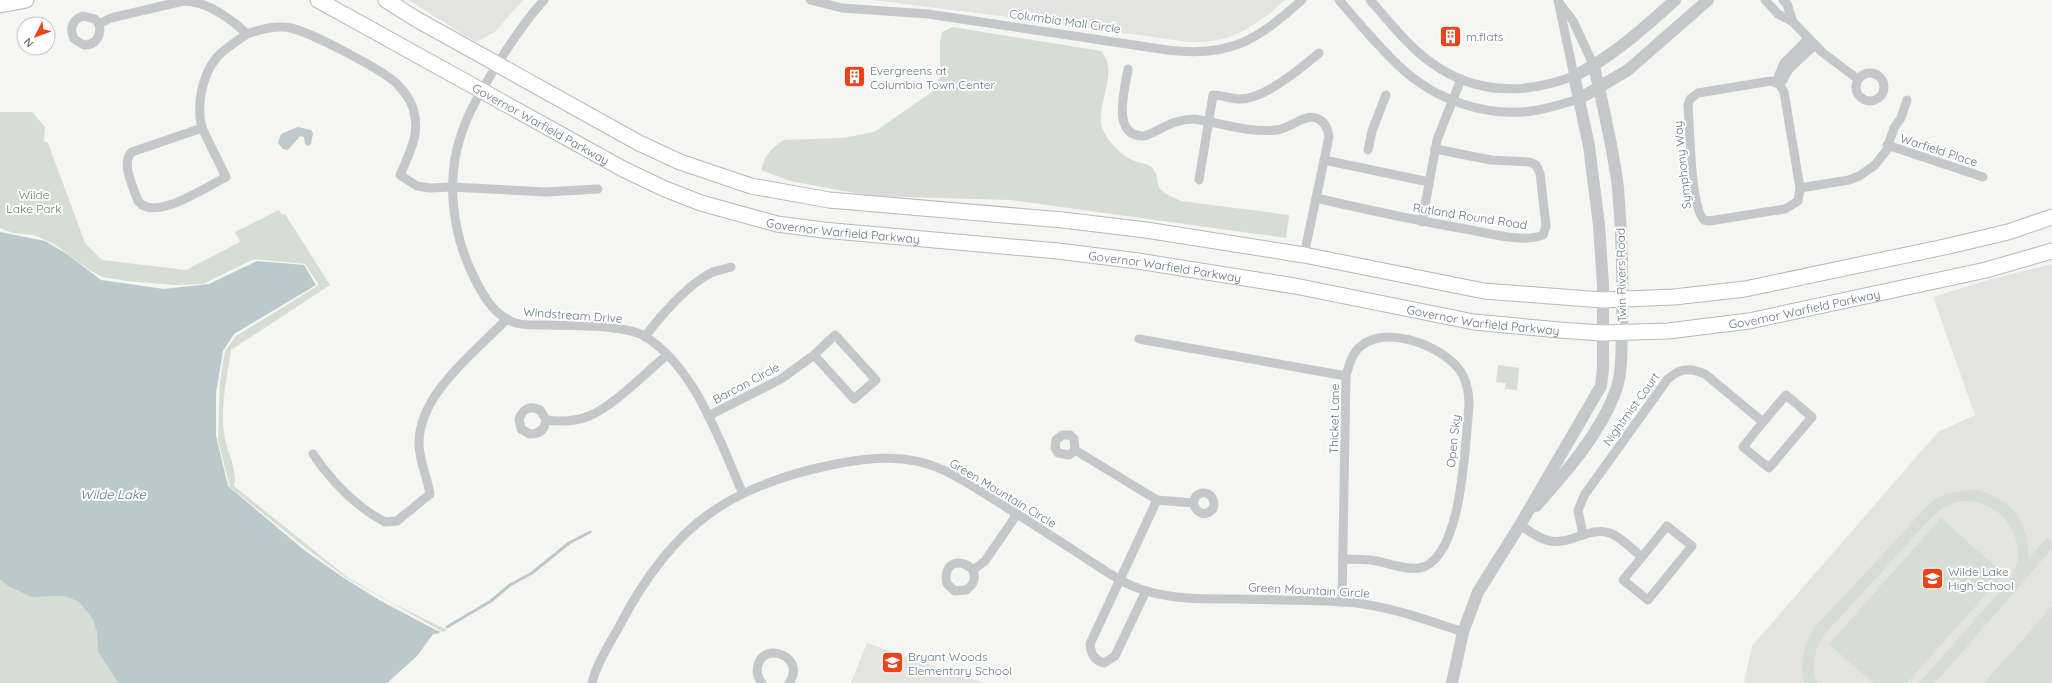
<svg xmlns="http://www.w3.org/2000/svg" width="2052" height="683" font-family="Quicksand,sans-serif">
<rect width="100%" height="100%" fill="#f5f5f1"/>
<!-- built -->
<g fill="#e3e4e2">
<polygon points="408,0 523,0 495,32 476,42"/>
<polygon points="871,0 1285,0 1271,13 1245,30 1227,38 1206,42 1189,42 993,15"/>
<polygon points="2052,264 2052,683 1744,683 1752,646 1938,432 1975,415 1933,297 1988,280"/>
<polygon points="867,643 984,683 851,683"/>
</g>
<!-- green -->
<g fill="#d6ddd2">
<path d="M952,27L1101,51C1121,74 1093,106 1103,130C1107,139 1117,151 1125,156C1143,169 1155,155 1159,188L1166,194L1181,201L1289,215L1286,238L1010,200L871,196L790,181L761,170L765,158L772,149L783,140L843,138L874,132L932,92L940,77V43L942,32Z"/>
<path d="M0,112H32L45,127L44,141L48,143L85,243L102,260L186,270L240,242L235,232L279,210L282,215L285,214L330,285L231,350C227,379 219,410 225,439C228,453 238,472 234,486L347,577L392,603L447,630L443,632L345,577L307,549L230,487L218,440L220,381L225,351L236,336L319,285L305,264L254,259L203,284L176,285L126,281L103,277L91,271L54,244L34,235L13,233L0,228Z"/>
<polygon points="1498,365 1519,368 1517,390 1505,389 1506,383 1496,382"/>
<path d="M1973,489C2012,499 2027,518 2029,558L2047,538L2052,542V549L1935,683H1919L2009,581C2012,576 2015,570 2017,564C2020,557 2018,547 2016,540C2008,512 1977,492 1949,505C1941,508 1935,514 1929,520L1824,635C1815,649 1810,666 1817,683H1804C1801,660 1803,647 1814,628L1932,501L1945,494Z"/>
<polygon points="1941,518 2004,574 1907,683 1873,683 1829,644"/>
<polygon points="0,579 8,586 31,597 65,596 79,602 92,618 97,632 98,652 118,683 0,683"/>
<polygon points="2052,606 2052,683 1984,683"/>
</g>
<!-- water -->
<g fill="#bbc8cc">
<polygon points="298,127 311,130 313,133 311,144 308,146 305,144 304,137 300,136 288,150 283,149 278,143 281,134"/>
<polygon points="0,232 45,241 67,254 101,280 164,289 209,284 257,261 304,265 316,285 234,334 223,351 216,393 216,436 228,486 304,550 344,578 379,600 436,630 417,656 387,683 118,683 98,652 97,632 92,618 79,602 65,596 31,597 8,586 0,579"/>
</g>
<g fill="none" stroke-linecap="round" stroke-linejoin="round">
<!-- stream -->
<g stroke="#bbc8cc" stroke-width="3">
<polyline points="447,627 491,601 510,585 532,573 569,543 590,532"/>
<polyline points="430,633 438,632"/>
</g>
<defs>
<g id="primary">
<path id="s1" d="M318,0L623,169L665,189L701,203L777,224L823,230L1058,251L1138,261L1295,286L1474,322L1559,330L1602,333L1668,331L1749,321L1986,270L2052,251"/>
<polyline points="386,0 416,19 639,143 680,162 751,186 829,200 1063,220 1146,230 1304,255 1484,291 1602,300 1674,297 1745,289 1949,246 2008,232 2052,217"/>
<polyline points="0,5 26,0"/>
</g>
</defs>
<!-- primary casing -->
<use href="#primary" stroke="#b5babd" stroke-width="17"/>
<!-- minor -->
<g stroke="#c4c8cb" stroke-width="9">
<path d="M544,0C524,22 507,48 492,73C480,93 468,113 461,135C446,179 452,231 472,273C481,292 492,314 513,322C522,326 534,325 544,325C569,326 625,324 646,337C696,369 720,442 743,494"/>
<path d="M810,0L842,8L928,14L1167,50C1230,58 1257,40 1302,0"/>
<path d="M1339,0C1358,22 1377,45 1398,65C1434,100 1488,119 1538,110C1552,107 1566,103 1579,99"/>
<path d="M1370,0C1389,21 1407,45 1429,61C1474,95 1524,95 1574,76L1558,0"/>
<polyline points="1765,0 1778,14 1793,22 1823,53 1858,79"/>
<polyline points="1783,0 1787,4 1793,22"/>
<polyline points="1560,4 1573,21 1594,66"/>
<path d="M99,24C102,35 96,45 84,45L74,39C69,29 72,20 83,16L95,19L99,24L111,18L183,1C207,1 230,18 247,34C261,29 276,25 291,28C312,33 381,69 396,83C403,90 410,99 413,108C421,133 410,152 400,175L417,186L430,188L452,187L546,192L598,189"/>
<path d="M1128,69C1125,90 1110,137 1145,136C1162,129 1174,119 1194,119C1221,123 1248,133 1276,130C1289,129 1304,114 1316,118C1325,121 1328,128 1329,137L1304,255"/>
<circle cx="1870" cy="87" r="14"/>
<path d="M1771,81L1780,85L1784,92L1800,188L1798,201L1785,209L1709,221L1704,220C1690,206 1690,127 1688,105L1690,99L1698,93Z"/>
<polyline points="1776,82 1784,63 1808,39"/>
<polyline points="1780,85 1789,69 1815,45"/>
<path d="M202,128L226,177C208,186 154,223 138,201C134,189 120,162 132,152L202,128C196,106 202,75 217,57C225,48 237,41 247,34"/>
<polyline points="1887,145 1983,177"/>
<polyline points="1368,150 1372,131 1386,95"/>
<polyline points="1324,160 1429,182"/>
<path d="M1199,180L1213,95C1222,95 1231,99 1240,99C1265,99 1301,68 1319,53"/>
<polyline points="1800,188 1849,180 1859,176 1875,165 1886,151 1894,128 1901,118 1907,100"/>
<path d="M1316,198C1368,210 1419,221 1471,230C1491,234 1525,243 1543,235L1546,226L1540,173L1536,165L1529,162L1491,160L1435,149"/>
<polyline points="1422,222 1437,140 1461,79"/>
<path d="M645,337C660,316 689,283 713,272C718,270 725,269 731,267"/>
<polyline points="1139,339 1346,376"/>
<polyline points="708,416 781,379 814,355 835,335 876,380 854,399 814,355"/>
<path d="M546,420C545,429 540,434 530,434L521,429L519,419C523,409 530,405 540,410L546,420C561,422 575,422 589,416C614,406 645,373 667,355"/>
<path d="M1075,450L1069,455L1058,453L1055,448L1056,440L1062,435H1070L1074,439L1075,450L1157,500L1193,503C1197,514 1205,517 1213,509C1217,497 1206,488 1196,496L1193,503"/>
<path d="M313,454C332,482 355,506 385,522L397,521L430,494C427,476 419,461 419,443C419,394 475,352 507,319"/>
<path d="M1520,525C1529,531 1539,539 1550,541C1571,545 1589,526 1610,533C1622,538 1632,549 1642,557L1667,526L1692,546L1648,600L1623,580L1642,557"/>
<path d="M1583,535L1578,510L1585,494L1667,380C1679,368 1690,367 1705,374L1763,422L1786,395L1812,417L1769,468L1743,447L1763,422"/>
<path d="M973,570C976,579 974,585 966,590L955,591L947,584C942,564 959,556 973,570L985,561L1017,514"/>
<path d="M1146,591L1115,656L1104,663C1094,660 1091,654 1090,644L1157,500"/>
<path d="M1342,602L1346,376C1349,365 1352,353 1361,346C1387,325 1439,345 1458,368C1467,379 1469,393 1469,406C1465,441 1463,561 1419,568C1406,570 1391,564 1377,561C1366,559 1355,559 1344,559"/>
<path d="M592,683C597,662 611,642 621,623C672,526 729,485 836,464C871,457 908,454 941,469C958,476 974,487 990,497C1022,517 1053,537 1084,557C1104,570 1124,585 1147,591C1175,600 1208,599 1238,599C1273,600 1309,600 1345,602C1386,605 1424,619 1463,632"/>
<path d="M762,683C757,677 756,672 758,665C765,640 807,658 789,683"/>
</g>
<!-- tertiary -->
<g stroke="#c4c8cb" stroke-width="12">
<polyline points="1579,99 1628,70 1708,0"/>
<path d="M1536,506C1566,472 1599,435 1615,393C1623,372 1621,349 1622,327C1623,281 1622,234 1618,188C1613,147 1603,106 1594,66"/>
<path d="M1452,683L1463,632L1478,592L1520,525L1601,386L1603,369V285L1599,225L1589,146L1574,76C1612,57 1643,29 1675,0"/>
</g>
<!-- primary -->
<use href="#primary" stroke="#fff" stroke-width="15"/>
</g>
<!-- icons -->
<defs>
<symbol id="building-square" viewBox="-11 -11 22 22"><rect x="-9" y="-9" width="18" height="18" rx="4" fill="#ee4318" stroke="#fff"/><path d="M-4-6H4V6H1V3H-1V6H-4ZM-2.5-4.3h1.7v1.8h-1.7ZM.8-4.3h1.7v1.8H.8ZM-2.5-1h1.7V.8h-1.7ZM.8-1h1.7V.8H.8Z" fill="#fff"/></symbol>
<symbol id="school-square" viewBox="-11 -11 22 22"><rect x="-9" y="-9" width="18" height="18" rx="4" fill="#ee4318" stroke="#fff"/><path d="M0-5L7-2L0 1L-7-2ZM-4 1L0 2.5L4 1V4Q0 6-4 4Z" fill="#fff"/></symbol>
</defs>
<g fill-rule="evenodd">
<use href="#building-square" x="1438" y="24" width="25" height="25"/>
<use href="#building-square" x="842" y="64" width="25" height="25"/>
<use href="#school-square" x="1920" y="566" width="25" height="25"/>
<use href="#school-square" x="880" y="650" width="25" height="25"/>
</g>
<g text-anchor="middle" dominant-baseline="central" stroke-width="4" stroke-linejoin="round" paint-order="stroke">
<!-- street labels -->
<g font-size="12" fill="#627684" stroke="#fff">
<text transform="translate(1065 21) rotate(8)">Columbia Mall Circle</text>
<text stroke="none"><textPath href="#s1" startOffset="255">Governor Warfield Parkway</textPath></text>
<text transform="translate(1939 150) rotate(18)">Warfield Place</text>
<text transform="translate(1682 165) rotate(-96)">Symphony Way</text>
<text transform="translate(1470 216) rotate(9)">Rutland Round Road</text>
<text stroke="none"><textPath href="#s1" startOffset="579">Governor Warfield Parkway</textPath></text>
<text stroke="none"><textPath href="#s1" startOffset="903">Governor Warfield Parkway</textPath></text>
<text transform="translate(1621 275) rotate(-91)">Twin Rivers Road</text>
<text stroke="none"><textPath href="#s1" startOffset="1550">Governor Warfield Parkway</textPath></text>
<text transform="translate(573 315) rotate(4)">Windstream Drive</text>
<text stroke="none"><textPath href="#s1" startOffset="1226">Governor Warfield Parkway</textPath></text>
<text transform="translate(746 383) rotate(-28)">Barcan Circle</text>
<text transform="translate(1631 409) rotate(-54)">Nightmist Court</text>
<text transform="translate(1334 419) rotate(-89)">Thicket Lane</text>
<text transform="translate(1453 441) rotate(-84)">Open Sky</text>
<text transform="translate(1003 493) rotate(31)">Green Mountain Circle</text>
<text transform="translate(1309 590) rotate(3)">Green Mountain Circle</text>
</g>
<!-- poi labels -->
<g font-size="12" fill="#627684" stroke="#fff" text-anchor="start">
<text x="1466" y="36">m.flats</text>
<text x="870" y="70">Evergreens at<tspan x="870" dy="14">Columbia Town Center</tspan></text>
<text x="1948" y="571">Wilde Lake<tspan x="1948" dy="14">High School</tspan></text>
<text x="908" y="656">Bryant Woods<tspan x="908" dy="14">Elementary School</tspan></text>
</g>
<!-- park labels -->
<g font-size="12" fill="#677b61" stroke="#fff">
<text x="34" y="194">Wilde<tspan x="34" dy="14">Lake Park</tspan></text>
</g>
<!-- water labels -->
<g font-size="13" font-style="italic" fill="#5e7982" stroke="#fff">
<text x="113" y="494">Wilde Lake</text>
</g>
</g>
<!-- north arrow -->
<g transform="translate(36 36) rotate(228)"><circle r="19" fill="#ffffff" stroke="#c0c8ce"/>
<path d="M0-3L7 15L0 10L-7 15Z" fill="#ee4318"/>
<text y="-6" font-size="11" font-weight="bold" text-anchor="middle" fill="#627684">N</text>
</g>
</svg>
